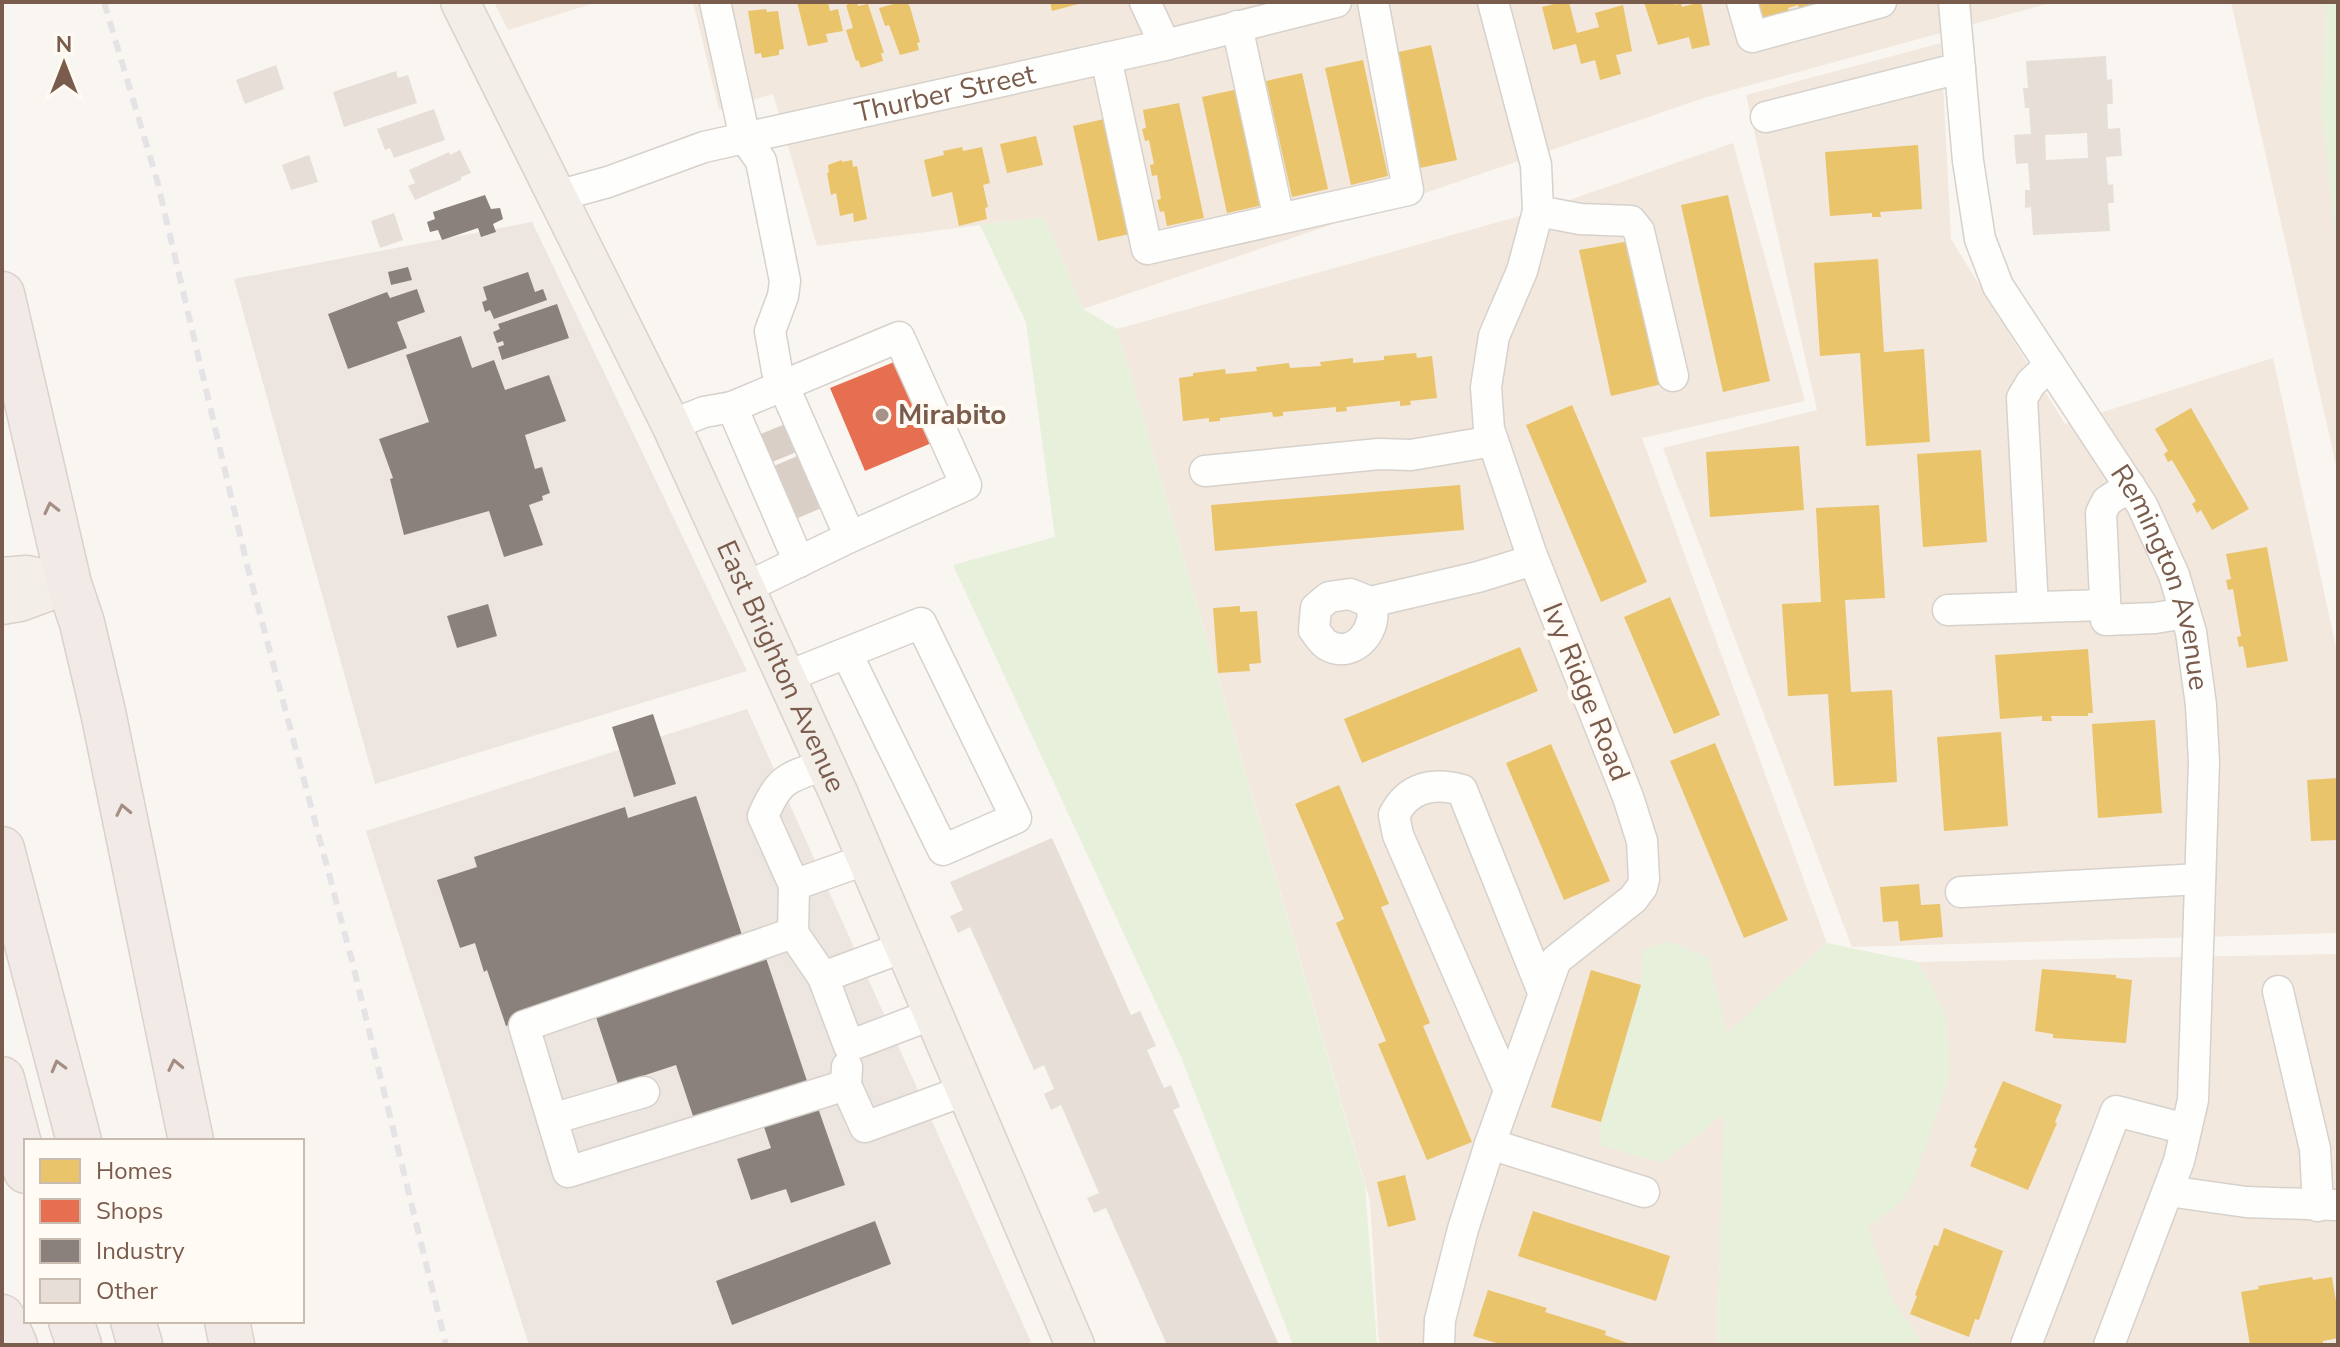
<svg xmlns="http://www.w3.org/2000/svg" width="2340" height="1347" font-family="'Nunito Sans',sans-serif">
<rect width="100%" height="100%" fill="#f9f5f0"/>
<!-- residential -->
<g fill="#f2e8de">
<polygon points="494,2 598,2 508,30"/>
<polygon points="693,2 2054,2 1707,97 1083,309 1044,217 817,246 773,94 719,110"/>
<polygon points="2231,2 2338,2 2338,474"/>
<polygon points="1941,43 1951,239 2065,424 2273,358 2338,656 2338,933 1852,947 1663,448 1817,410 1746,95"/>
<polygon points="1733,143 1805,401 1642,438 1827,943 1727,1034 1717,1345 1379,1345 1370,1201 1117,329 1538,211"/>
<polygon points="2338,954 2338,1345 1778,1345 1801,1055 1918,962"/>
</g>
<!-- industrial -->
<g fill="#ede5e0">
<polygon points="532,222 747,671 375,784 234,279"/>
<polygon points="747,709 1031,1342 1023,1345 529,1345 366,831"/>
</g>
<!-- green -->
<g fill="#e7f0db">
<polygon points="2326,2 2338,2 2338,261 2321,107"/>
<polygon points="1044,217 1083,309 1117,329 1365,1186 1377,1345 1293,1345 1181,1057 953,565 1055,537 1026,322 980,225"/>
<polygon points="1667,941 1708,957 1727,1033 1827,943 1918,962 1946,1014 1950,1075 1915,1178 1901,1202 1868,1227 1893,1301 1924,1345 1717,1345 1724,1112 1701,1133 1661,1163 1600,1145 1601,1122 1641,985 1643,951"/>
</g>
<!-- homes -->
<g fill="#e9c46a">
<polygon points="797,2 828,2 830,11 838,9 843,31 826,34 828,42 808,46"/>
<polygon points="857,2 858,6 868,4 884,53 881,53 883,61 861,68 858,60 856,61 846,30 853,28 846,5"/>
<polygon points="901,2 907,2 910,7 920,42 917,43 919,50 900,55 889,25 885,26 879,8"/>
<polygon points="1050,2 1082,2 1082,3 1052,11"/>
<polygon points="1562,2 1569,2 1577,33 1599,27 1595,13 1623,5 1632,51 1616,55 1621,74 1600,80 1595,60 1581,64 1576,44 1553,50 1542,7"/>
<polygon points="1644,2 1674,2 1675,5 1681,3 1682,7 1701,2 1710,45 1692,49 1689,37 1658,45"/>
<polygon points="1752,2 1832,2 1800,12 1798,5 1788,8 1790,14 1757,23"/>
<polygon points="766,9 767,12 778,11 784,49 779,50 779,55 762,58 761,53 755,54 748,11"/>
<polygon points="1431,45 1457,160 1420,168 1394,53"/>
<polygon points="1363,60 1388,176 1351,185 1325,68"/>
<polygon points="1302,73 1328,189 1292,197 1266,81"/>
<polygon points="1238,89 1263,205 1227,213 1202,97"/>
<polygon points="1179,103 1204,218 1167,226 1164,211 1160,212 1157,200 1161,199 1157,175 1152,176 1150,165 1154,164 1149,140 1145,141 1142,129 1146,128 1143,110"/>
<polygon points="1109,118 1134,233 1098,241 1073,126"/>
<polygon points="1036,136 1043,165 1007,173 1000,144"/>
<polygon points="1918,145 1922,209 1880,212 1881,217 1872,217 1872,213 1830,216 1825,152"/>
<polygon points="962,147 963,151 982,147 990,183 983,185 988,207 985,208 987,219 959,226 952,192 932,197 924,160 944,155 943,151"/>
<polygon points="842,160 842,162 852,160 853,167 857,166 867,219 854,222 853,213 840,216 836,193 831,195 827,173 829,172 828,165"/>
<polygon points="1728,195 1770,381 1723,392 1681,205"/>
<polygon points="1630,241 1662,384 1611,396 1579,250"/>
<polygon points="1878,259 1884,352 1924,349 1930,442 1866,446 1860,353 1820,356 1814,263"/>
<polygon points="1416,353 1417,358 1432,356 1437,398 1410,401 1411,405 1400,406 1400,401 1346,407 1347,411 1336,412 1336,407 1283,412 1283,416 1273,417 1272,412 1220,418 1220,421 1209,422 1209,418 1183,421 1179,378 1193,376 1193,373 1225,369 1226,374 1257,371 1256,367 1289,363 1290,368 1321,366 1320,362 1353,358 1353,363 1384,360 1384,356"/>
<polygon points="1572,405 1647,582 1601,602 1526,425"/>
<polygon points="2191,408 2249,509 2212,530 2201,510 2197,513 2192,504 2196,501 2172,460 2168,462 2164,454 2168,451 2155,429"/>
<polygon points="1799,446 1804,510 1710,517 1706,452"/>
<polygon points="1981,450 1987,542 1923,547 1917,454"/>
<polygon points="1460,485 1464,530 1215,551 1211,505"/>
<polygon points="1879,505 1885,598 1845,600 1851,692 1892,690 1897,782 1834,786 1828,694 1788,696 1782,604 1821,602 1816,508"/>
<polygon points="2267,547 2288,661 2247,668 2243,646 2239,647 2237,637 2241,636 2233,589 2228,590 2226,580 2231,579 2226,554"/>
<polygon points="1670,597 1720,715 1674,734 1624,617"/>
<polygon points="1240,606 1240,612 1257,611 1261,663 1249,664 1250,671 1218,673 1213,608"/>
<polygon points="1520,647 1538,691 1362,763 1344,719"/>
<polygon points="2088,649 2093,713 2088,713 2088,716 2051,716 2052,721 2042,721 2042,716 2000,719 1995,655"/>
<polygon points="2155,720 2162,813 2098,818 2092,724"/>
<polygon points="2001,732 2008,826 1944,831 1937,737"/>
<polygon points="1715,743 1788,920 1744,938 1670,761"/>
<polygon points="1551,744 1610,881 1564,900 1506,763"/>
<polygon points="2338,778 2338,840 2311,841 2307,780"/>
<polygon points="1339,785 1389,904 1381,907 1430,1023 1423,1026 1472,1142 1427,1160 1378,1044 1386,1041 1336,923 1344,919 1295,804"/>
<polygon points="1919,884 1921,905 1940,904 1943,937 1900,941 1898,921 1883,922 1880,887"/>
<polygon points="2042,969 2116,975 2116,978 2132,980 2126,1043 2053,1038 2053,1034 2035,1031"/>
<polygon points="1591,970 1641,985 1601,1122 1551,1107"/>
<polygon points="2003,1081 2062,1105 2055,1122 2057,1123 2028,1190 1970,1166 1977,1149 1974,1147"/>
<polygon points="1405,1175 1416,1220 1388,1227 1377,1182"/>
<polygon points="1533,1211 1670,1256 1656,1301 1518,1256"/>
<polygon points="1944,1228 2003,1251 1979,1320 1975,1319 1969,1337 1910,1314 1917,1296 1915,1295 1934,1245 1938,1246"/>
<polygon points="2312,1277 2313,1280 2332,1277 2338,1313 2338,1338 2323,1341 2323,1344 2320,1345 2250,1345 2241,1292 2259,1289 2258,1286"/>
<polygon points="1488,1290 1547,1308 1545,1312 1606,1331 1605,1335 1633,1345 1503,1345 1473,1336"/>
</g>
<!-- shops -->
<polygon fill="#e76f51" points="899,360 934,442 865,471 830,388"/>
<!-- industry -->
<g fill="#8a817c">
<polygon points="485,195 491,209 500,208 503,219 493,224 496,232 481,237 478,228 442,240 438,230 430,232 427,222 435,219 433,212"/>
<polygon points="408,267 412,280 391,285 388,272"/>
<polygon points="528,272 535,292 543,289 547,300 494,319 490,310 485,312 482,302 487,300 483,287"/>
<polygon points="417,289 425,312 397,322 407,348 348,369 328,314 387,292 390,298"/>
<polygon points="557,304 569,338 502,360 498,347 504,345 503,341 497,343 493,332 500,329 498,324"/>
<polygon points="461,336 472,368 494,360 505,390 549,375 566,421 525,435 535,469 542,467 550,493 542,496 543,500 529,505 543,545 504,557 489,511 404,535 390,479 393,478 379,439 429,422 406,355"/>
<polygon points="488,604 497,636 457,648 447,616"/>
<polygon points="653,714 676,784 634,797 612,727"/>
<polygon points="696,796 746,947 506,1026 487,970 484,972 475,943 460,948 437,880 477,867 474,857 625,807 628,818"/>
<polygon points="766,958 810,1090 697,1128 676,1065 618,1084 595,1014"/>
<polygon points="818,1108 845,1185 791,1203 786,1189 751,1200 737,1159 771,1148 764,1127"/>
<polygon points="875,1221 891,1264 732,1325 716,1281"/>
</g>
<!-- building -->
<g fill="#e6ded7" fill-rule="evenodd">
<path d="M2106,56L2107,80L2112,79L2113,104H2107L2108,129L2120,128L2122,156L2106,157L2108,185L2113,184L2114,203H2108L2110,231L2033,235L2031,207L2025,208V190H2030L2028,163L2016,164L2014,135L2031,134L2029,108H2025L2023,88H2028L2026,61ZM2087,133L2088,158L2046,160L2045,135Z"/>
<polygon points="276,65 284,89 245,104 236,80"/>
<polygon points="396,71 398,78 408,75 417,103 344,127 333,92"/>
<polygon points="434,109 445,140 394,158 390,148 385,150 377,129"/>
<polygon points="460,150 471,173 461,177 461,180 415,200 408,186 415,183 409,170 449,152 450,155"/>
<polygon points="309,155 318,182 291,190 282,165"/>
<polygon points="394,213 403,240 380,248 371,221"/>
<polygon points="1052,838 1131,1015 1140,1011 1156,1046 1147,1050 1164,1088 1171,1085 1180,1107 1173,1110 1279,1345 1167,1345 1106,1208 1094,1213 1087,1198 1099,1193 1061,1105 1051,1110 1044,1094 1054,1089 1044,1065 1034,1070 970,927 958,933 950,916 963,910 950,882"/>
</g>
<g fill="none" stroke-linecap="round" stroke-linejoin="round">
<!-- minor-tunnel -->
<g stroke="#d9cfc7" stroke-width="30" stroke-dasharray="30 15" stroke-linecap="butt">
<polyline points="764,449 791,438"/>
<polyline points="777,481 805,469"/>
<polyline points="788,506 814,495"/>
</g>
<defs>
<g id="minor">
<polyline points="715,2 745,138 761,161 785,281 783,296 770,331 777,371 850,537 745,588"/>
<polyline points="1145,2 1165,45"/>
<polyline points="1742,2 1752,37 1881,2"/>
<path id="s1" d="M1954,2L1968,161L1980,239L1998,286L2142,505L2174,575L2191,632L2201,705L2204,762L2193,1100L2179,1161L2109,1345"/>
<polyline points="1237,26 1279,219"/>
<polyline points="1106,58 1147,249 1408,190 1373,2"/>
<polyline points="1766,117 1960,68"/>
<path id="s2" d="M557,196L608,182L704,147L1165,45L1336,2"/>
<polyline points="1538,211 1580,219 1631,221 1639,231 1673,376"/>
<polyline points="732,407 799,562"/>
<polyline points="671,425 704,412 732,407 899,337 966,485 850,537"/>
<polyline points="1205,471 1379,454 1411,455 1493,441"/>
<polyline points="2130,486 2107,501 2101,513 2106,620 2155,618 2185,613"/>
<path d="M1370,602C1381,627 1354,661 1327,645C1322,642 1318,635 1314,630L1316,608L1329,597L1350,594L1370,602L1478,577L1533,560"/>
<polyline points="2033,607 2022,398 2031,383 2050,365"/>
<polyline points="1948,610 2105,605"/>
<polyline points="786,677 921,623 1016,818 943,850 847,654"/>
<path d="M794,885L763,816C779,778 788,777 825,765"/>
<polyline points="1961,892 2200,879"/>
<polyline points="793,933 794,885 867,859"/>
<polyline points="904,947 823,977 849,1046 933,1014"/>
<polyline points="823,977 793,933 524,1026 568,1172 846,1085"/>
<polyline points="2278,991 2315,1149 2318,1206"/>
<polyline points="847,1067 846,1085 865,1127 966,1090"/>
<path d="M1509,1090L1398,835L1394,815C1408,787 1433,782 1462,790L1543,992"/>
<polyline points="552,1119 644,1092"/>
<polyline points="1490,1144 1644,1192"/>
<polyline points="2168,1191 2246,1202 2336,1205"/>
<polyline points="1439,1345 1440,1320 1463,1229 1490,1144 1556,960 1633,899 1642,887 1644,879 1642,841 1628,797 1531,553 1489,429 1486,387 1494,336 1522,271 1538,211 1536,165 1493,2"/>
<polyline points="2026,1345 2116,1111 2186,1129"/>
</g>
<g id="major">
<path id="s3" d="M460,2L671,425L838,792L1075,1345"/>
<polyline points="2,577 27,575 62,583"/>
<polyline points="2,605 20,602 69,584"/>
</g>
<g id="highway">
<polyline points="2,294 69,584 82,623 103,712 191,1141"/>
<polyline points="2,849 79,1141"/>
<polyline points="2,1079 26,1171"/>
<polyline points="2,1317 15,1345"/>
<polyline points="71,1321 79,1345"/>
<polyline points="133,1321 140,1345"/>
<polyline points="227,1321 232,1345"/>
</g>
</defs>
<!-- minor casing -->
<use href="#minor" stroke="#d7d1cb" stroke-width="33"/>
<!-- major casing -->
<use href="#major" stroke="#dad1cc" stroke-width="41"/>
<!-- highway casing -->
<use href="#highway" stroke="#dad1cc" stroke-width="47"/>
<!-- minor -->
<use href="#minor" stroke="#fefefd" stroke-width="30"/>
<!-- major -->
<use href="#major" stroke="#f3eee8" stroke-width="38"/>
<!-- highway -->
<use href="#highway" stroke="#f2eae7" stroke-width="44"/>
<!-- rail -->
<polyline stroke="#e6e3e7" stroke-width="6" stroke-dasharray="12 8" stroke-linecap="butt" points="104,2 157,180 248,569 352,961 446,1345"/>
</g>
<!-- one-way arrows -->
<defs><path id="oneway-chevron" d="M-2-3.5L2.5 0L-2 3.5" fill="none" stroke-width="1.6" stroke-linecap="round" stroke-linejoin="round" transform="scale(2)"/></defs>
<g stroke="#a48e83">
<use href="#oneway-chevron" transform="translate(51 508) rotate(-103)"/>
<use href="#oneway-chevron" transform="translate(123 810) rotate(-102)"/>
<use href="#oneway-chevron" transform="translate(175 1065) rotate(-102)"/>
<use href="#oneway-chevron" transform="translate(58 1066) rotate(-105)"/>
</g>
<!-- markers -->
<circle fill="#a69286" stroke="#fffaf3" stroke-width="3" cx="882" cy="415" r="8"/>
<g text-anchor="middle" dominant-baseline="central" stroke-width="8" stroke-linejoin="round" paint-order="stroke">
<!-- street labels -->
<g font-size="28" fill="#7a5c4d" stroke="#fffaf3">
<text stroke="none"><textPath href="#s2" startOffset="402">Thurber Street</textPath></text>
<text stroke="none"><textPath href="#s1" startOffset="626">Remington Avenue</textPath></text>
<text stroke="none"><textPath href="#s3" startOffset="738">East Brighton Avenue</textPath></text>
<text transform="translate(1586 692) rotate(68)">Ivy Ridge Road</text>
</g>
<!-- poi labels -->
<g font-size="28" font-weight="bold" fill="#7a5c4d" stroke="#fffaf3" text-anchor="start">
<text x="898" y="415">Mirabito</text>
</g>
</g>
<!-- border -->
<rect width="2340" height="1347" fill="none" stroke="#7a5c4d" stroke-width="8"/>
<!-- legend -->
<rect x="24" y="1139" width="280" height="184" fill="#fffaf3" stroke="#cabbb1" stroke-width="2"/>
<rect x="40" y="1159" width="40" height="24" fill="#e9c46a" stroke="#cabbb1" stroke-width="2"/>
<text x="96" y="1179" font-size="24" fill="#7a5c4d">Homes</text>
<rect x="40" y="1199" width="40" height="24" fill="#e76f51" stroke="#cabbb1" stroke-width="2"/>
<text x="96" y="1219" font-size="24" fill="#7a5c4d">Shops</text>
<rect x="40" y="1239" width="40" height="24" fill="#8a817c" stroke="#cabbb1" stroke-width="2"/>
<text x="96" y="1259" font-size="24" fill="#7a5c4d">Industry</text>
<rect x="40" y="1279" width="40" height="24" fill="#e6ded7" stroke="#cabbb1" stroke-width="2"/>
<text x="96" y="1299" font-size="24" fill="#7a5c4d">Other</text>
<!-- north arrow -->
<g transform="translate(64 64)" stroke="#fffaf3" stroke-width="6" paint-order="stroke">
<path d="M0-6L14 30L0 20L-14 30Z" fill="#7a5c4d"/>
<text y="-12" font-size="22" font-weight="bold" text-anchor="middle" fill="#7a5c4d">N</text>
</g>
</svg>
